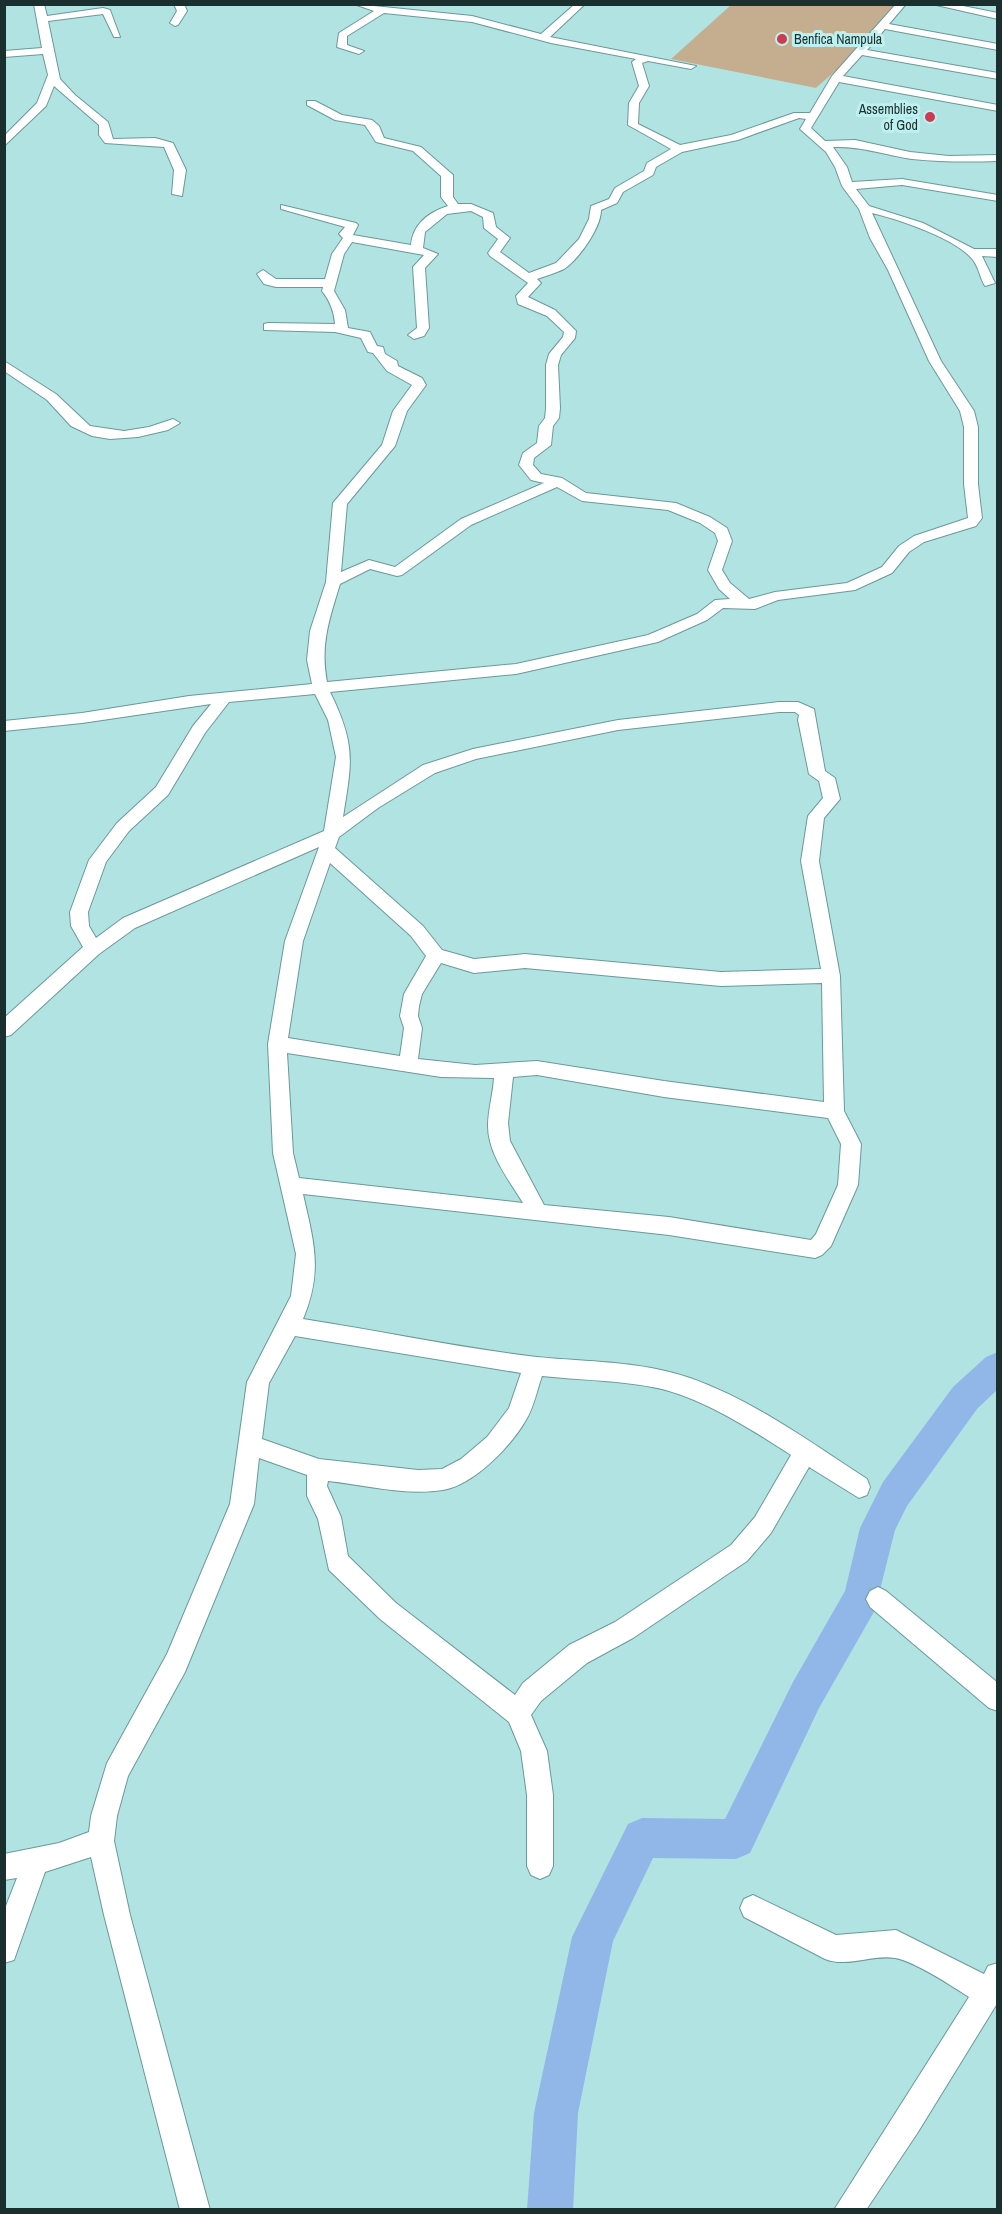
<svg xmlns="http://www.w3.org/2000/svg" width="1002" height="2214" font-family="'Archivo Narrow',sans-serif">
<rect width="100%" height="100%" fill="#b1e3e3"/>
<!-- green -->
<polygon fill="#c5ae8f" points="731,5 902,5 858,51 816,88 671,59"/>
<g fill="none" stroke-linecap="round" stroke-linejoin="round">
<!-- river -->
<polygon fill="#91b6e8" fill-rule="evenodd" points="998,1352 998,1389 977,1409 907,1506 895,1530 875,1610 819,1708 750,1853 736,1859 653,1858 613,1941 578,2113 573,2210 527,2210 534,2113 572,1937 628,1824 642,1818 725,1819 793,1682 845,1591 860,1528 883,1482 953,1387 986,1357"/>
<defs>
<g id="minor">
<polygon points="34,4 44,4 47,16 103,8 110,10 120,37 114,37 103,14 48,21 60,79 75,95 108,122 113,139 155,138 173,143 186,170 182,196 172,194 174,170 164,147 105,143 99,135 99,125 54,86 46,106 4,146 4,136 37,103 48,75 43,54 4,57 4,51 42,48"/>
<polygon points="174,4 184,4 187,11 178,25 175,26 170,23 177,11"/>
<path d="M354,4L472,16L541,34L575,4H585L550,37L696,66L691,69L648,61L642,63L649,86L639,103L638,124L680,145L731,135L794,113H810L832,76L896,4H906L889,24L998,44V50L885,29L867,50L998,73V79L862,55L843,76L998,105V111L839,82L811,128L825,141L855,140L910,152L949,156L998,155V161C969,162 941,162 912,159C885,155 861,146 833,147L847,167L852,182L902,179L998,195V201L902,185L856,189L869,206L923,223L974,249H998V257L982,256L995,283L985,286C980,278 979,268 973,260C957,239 898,219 872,213L941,361L974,411L978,427V484L982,518L976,526L924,542L909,552L892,573L855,590L778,600L755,609L723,608L707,620L658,642L516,674L330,692C356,745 352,761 343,817L423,765L473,749L618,720L779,702H798L814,709L825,771L835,778L840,799L824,818L819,861L840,976L844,1111L861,1144L858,1185L831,1246L822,1255L815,1258L669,1235L303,1194C314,1243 323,1271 303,1319C381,1331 459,1348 537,1357C588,1362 641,1361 690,1378C755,1401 811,1443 867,1479L870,1487L867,1495L859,1498L809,1467L771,1533L747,1561L633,1638L587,1663L541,1701L531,1715L547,1751L553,1795V1866L549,1875L540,1879L531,1875L527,1866V1795L521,1751L509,1722L380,1619L329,1570L318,1519L307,1496V1475L259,1458L254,1504L185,1672L128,1776L117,1816L114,1841L130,1915L210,2210H180L104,1915L91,1857L45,1872L14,1960L4,1963V1911L17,1878L4,1880V1854L59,1843L89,1832L91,1816L107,1763L167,1654L230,1504L247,1382L291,1296L296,1254L273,1153L268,1044L285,941L319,847L135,928L99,954L11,1035L4,1037V1018L83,947L71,926L70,912L89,860L117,823L156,787L193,726L211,704L82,723L4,731V721L82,713L189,696L312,684L307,660L310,631L326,582L333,503L382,445L393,411L412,385L387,371L373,353L368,352L361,338L335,332L264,330V324L268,323L335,324C334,311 330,301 322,291L323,287H276L264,284L257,274L263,270L276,279H325L332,254L343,238L339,234L345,227L281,209V205L356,223L358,225L353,235L411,245C413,224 429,212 448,206L441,197V176L413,151L376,142L365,125L335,120L307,105V101H315L342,115L372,120L379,126L384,138L421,147L453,175V197L458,204H471L493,213L496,227L510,238L500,252L529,273L556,263L579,239L589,219L591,206L609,199L615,188L644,171L647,163L671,149L628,125L629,103L639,86L632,62L636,59L551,43L472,22L384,13L347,36V45L364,51L359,54L337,47L339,33L374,11ZM799,118L806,119L800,129L826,152L835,167L842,186L859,209L870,238L888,270L929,361L960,411L964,427V484L968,518L914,536L899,546L882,567L847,583L775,592L749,599L730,583L722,570L732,541L727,528L710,517L676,503L586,493L562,478L541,474L533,465L534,458L551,445L553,426L559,418L560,408L558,365L561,355L575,338L576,331L555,310L528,297L541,283L537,279C545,276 556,273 564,269C579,259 601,228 601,210L617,203L623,192L653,175L656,167L682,152L738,140ZM471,211L483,217L484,228L498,239L488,253L490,256L528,283L516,296L518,304L547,316L564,332L563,337L549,354L546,365V408L545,418L539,426L537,443L523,453L519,465L531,480L544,483L461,519L395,567L369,560L341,572L347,504L395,446L407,411L426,385L422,378L398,366L397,361L385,354L383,347L377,346L370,332L348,328L345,310L334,291L344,254L352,242L424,255L413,267L417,328L408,335L414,339L424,336L429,328L425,268L438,254L423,248L425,232L447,214ZM557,487L582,501L668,510L700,523L715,533L718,541L708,570L719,589L730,599L715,600L697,614L648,635L516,664L327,682C320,645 329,620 340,584L370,569L397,576L402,575L471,525ZM315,694L328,720L336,757L324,831L123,918L96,938L89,926L88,912L106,862L129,831L168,795L205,733L229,702ZM779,712H795L799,715L798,720L809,774L819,781L823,798L808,816L801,861L821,969L721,972L525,954L474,959L442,950L423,926L335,848L339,837L378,808L435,773L476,759L618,730ZM330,863L411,936L426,956L404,994L400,1016L404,1028L400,1056L288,1038L303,941ZM441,963L474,973L525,968L721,986L822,983L824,1102L664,1081L537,1061L475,1065L418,1059L422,1028L418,1016L419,1006L422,994ZM287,1053L441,1077L494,1078C493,1094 488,1110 488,1126C488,1154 509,1180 523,1203L299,1178L293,1153ZM537,1075L664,1097L828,1118L841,1144L838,1185L816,1234L811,1240L669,1217L544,1205L510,1141L508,1123L513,1077ZM295,1336L521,1373L509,1408L487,1437L461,1459L442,1469L418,1470L319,1459L262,1439L269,1383ZM542,1376C578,1380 616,1380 652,1387C698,1395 751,1429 791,1455L755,1517L731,1545L615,1622L569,1645L523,1683L515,1695L396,1603L348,1556L341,1517L327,1486L328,1481C365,1485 406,1496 443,1490C474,1485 511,1446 526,1420C534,1407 537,1390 542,1376Z"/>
<polygon points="932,4 953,4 998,13 998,19"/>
<polygon points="4,361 56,394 90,426 124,431 149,427 173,419 180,423 168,430 138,437 110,439 92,436 71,426 47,400 4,371"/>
<polygon points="878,1587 886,1591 998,1683 998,1711 989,1708 870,1607 866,1599 870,1591"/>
<path d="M753,1895L836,1935L896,1930L984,1974L988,1966L998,1963V2002L918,2132L866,2210H834L969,1997C952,1986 914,1961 895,1958C872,1954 848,1968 825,1959L744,1917L740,1908L744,1899Z"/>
</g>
</defs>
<!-- minor casing -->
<use href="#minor" stroke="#6a999a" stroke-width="2"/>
<!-- minor -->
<use href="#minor" fill="#fff" fill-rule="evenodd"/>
</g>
<!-- markers -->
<g fill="#cb3b52" stroke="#bef0f0" stroke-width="2">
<circle cx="782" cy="39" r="6"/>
<circle cx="930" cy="117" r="6"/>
</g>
<g text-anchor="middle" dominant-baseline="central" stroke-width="6" stroke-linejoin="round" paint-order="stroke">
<!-- far-poi labels -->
<g font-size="14" fill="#1b2f2f" stroke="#bef0f0" text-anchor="start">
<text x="794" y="39">Benfica Nampula</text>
<text x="918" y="109" text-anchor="end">Assemblies<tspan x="918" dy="16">of God</tspan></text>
</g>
</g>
<!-- border -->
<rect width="1002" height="2214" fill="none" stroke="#1b2f2f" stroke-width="12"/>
</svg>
